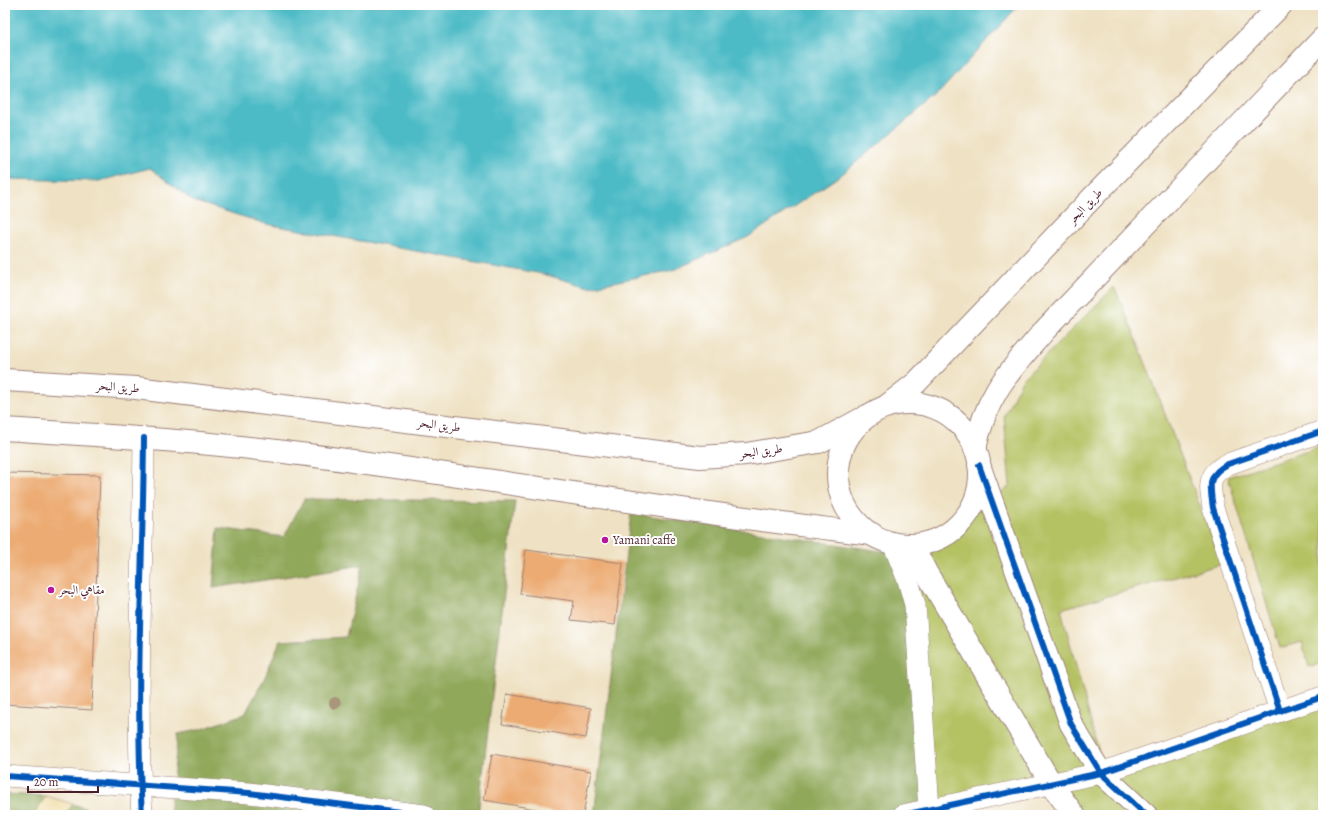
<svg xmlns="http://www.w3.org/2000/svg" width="1328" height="820" font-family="Alegreya,Amiri,serif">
<rect width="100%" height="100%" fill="#fff"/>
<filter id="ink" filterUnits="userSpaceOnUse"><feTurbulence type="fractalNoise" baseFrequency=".025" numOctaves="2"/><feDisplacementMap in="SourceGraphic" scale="8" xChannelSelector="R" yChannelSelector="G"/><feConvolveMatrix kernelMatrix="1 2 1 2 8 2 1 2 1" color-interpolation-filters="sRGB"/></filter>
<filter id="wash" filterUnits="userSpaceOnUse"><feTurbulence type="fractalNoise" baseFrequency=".012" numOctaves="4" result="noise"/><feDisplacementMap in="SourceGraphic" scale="16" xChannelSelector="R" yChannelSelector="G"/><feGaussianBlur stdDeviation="0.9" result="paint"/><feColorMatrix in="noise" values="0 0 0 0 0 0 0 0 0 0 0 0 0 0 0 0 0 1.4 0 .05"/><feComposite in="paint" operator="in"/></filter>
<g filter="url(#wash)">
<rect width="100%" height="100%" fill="#efe2c4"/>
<!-- green -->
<g fill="#b5c264" stroke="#807048">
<polygon points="1114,287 1136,338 1222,564 1061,609 1102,764 1323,703 1323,815 1071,815 1047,774 931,803 914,556 1010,486 1004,416 1022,380"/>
<polygon points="1323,446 1323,663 1309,667 1302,642 1280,648 1228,477"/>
</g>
<!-- forest -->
<g fill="#90a85a" stroke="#6d6442">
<polygon points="304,499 515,501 478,815 169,815 178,734 199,730 245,714 265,677 280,641 346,637 363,565 213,588 218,528 284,537"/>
<polygon points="631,513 914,556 931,803 886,815 594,815"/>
<polygon points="5,794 46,796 34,815 5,815"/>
<polygon points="73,804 85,808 99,815 64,815"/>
</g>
<!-- sand -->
<polygon fill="#eeda9e" stroke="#9c7c64" points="46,796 73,804 64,815 34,815"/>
<!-- water -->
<polygon fill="#4dbbc6" stroke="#4c6d78" points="5,5 1019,5 937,95 841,175 748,237 673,270 589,287 543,274 266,224 193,201 150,168 99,181 5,179"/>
<g id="blocks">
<!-- building -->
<g fill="#ecab72">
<polygon points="5,473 100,475 92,710 5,704"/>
<polygon points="526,550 623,563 615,625 571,620 574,601 520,594"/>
<polygon points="507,694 591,708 586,738 502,724"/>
<polygon points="492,754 591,771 583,815 570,815 484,800"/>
</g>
</g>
</g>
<g filter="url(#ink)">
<use href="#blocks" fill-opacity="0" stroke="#9c8078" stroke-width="1"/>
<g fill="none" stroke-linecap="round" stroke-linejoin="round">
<defs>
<g id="street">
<polyline points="893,543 908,580 915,605 929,809"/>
<path d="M1280,711L1213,508C1210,486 1206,475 1228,464L1323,431"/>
<polyline points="5,776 249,793 424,815"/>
<path d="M142,815C135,690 143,563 144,438"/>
<polyline points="903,815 1101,773 1280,711 1323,697"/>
</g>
<g id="secondary">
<polyline points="979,465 1071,724 1101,773 1146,815"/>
<polyline points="912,545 926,572 1052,785 1074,815"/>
</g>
<g id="highway">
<polyline points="5,380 136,388 700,457 746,454 819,442 867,416"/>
<circle cx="909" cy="474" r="71"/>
<polyline points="888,405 916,383 1091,199 1281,5"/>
<path d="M5,429C90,435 175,439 259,449C464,473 667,511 872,534"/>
<path d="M975,449C986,394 1009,372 1044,331L1323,38"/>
</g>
</defs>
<!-- street casing -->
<use href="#street" stroke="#9c8078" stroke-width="22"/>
<!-- secondary casing -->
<use href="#secondary" stroke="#9c8078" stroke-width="24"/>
<!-- highway casing -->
<use href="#highway" stroke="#9c8078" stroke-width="24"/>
<!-- street -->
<use href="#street" stroke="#fff" stroke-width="21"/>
<!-- secondary -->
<use href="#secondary" stroke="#fff" stroke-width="22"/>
<!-- highway -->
<use href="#highway" stroke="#fff" stroke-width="22"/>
<defs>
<g id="cycleway">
<polyline points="979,465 1071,724 1101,773 1146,815"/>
<path d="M1280,711L1213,508C1210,486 1206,475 1228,464L1323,431"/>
<polyline points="5,776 249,793 424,815"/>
<path d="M142,815C135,690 143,563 144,438"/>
<polyline points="903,815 1101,773 1280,711 1323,697"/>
</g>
</defs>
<!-- cycleway casing -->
<use href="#cycleway" stroke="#fff" stroke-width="8"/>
<!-- cycleway -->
<use href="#cycleway" stroke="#0057b8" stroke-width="6"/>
</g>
<!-- trees -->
<circle fill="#a9967b" cx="335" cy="703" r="6"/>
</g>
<!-- markers -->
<g fill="#b5179e" stroke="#fff" stroke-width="1.5">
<circle cx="605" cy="540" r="4"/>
<circle cx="51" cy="590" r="4"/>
</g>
<g text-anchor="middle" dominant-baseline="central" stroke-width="4" stroke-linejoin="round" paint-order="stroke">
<!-- street labels -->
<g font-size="12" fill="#4a1f2b" stroke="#fff">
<text transform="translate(1085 206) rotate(-46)">طريق البحر</text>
<text transform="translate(118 387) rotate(4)">طريق البحر</text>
<text transform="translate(439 425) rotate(7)">طريق البحر</text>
<text transform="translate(761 451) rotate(-8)">طريق البحر</text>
</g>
<!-- poi labels -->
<g font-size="12" fill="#4a1f2b" stroke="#fff" text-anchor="start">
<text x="613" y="540">Yamani caffe</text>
<text x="59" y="590">مقاهي البحر</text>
</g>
</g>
<!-- margin -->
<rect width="1328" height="820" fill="none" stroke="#fff" stroke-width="20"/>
<!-- scale -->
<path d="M28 786v6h70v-6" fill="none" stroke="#4a1f2b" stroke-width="2"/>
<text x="34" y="786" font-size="12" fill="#4a1f2b" stroke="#ffffff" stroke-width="3" paint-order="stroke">20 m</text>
</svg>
